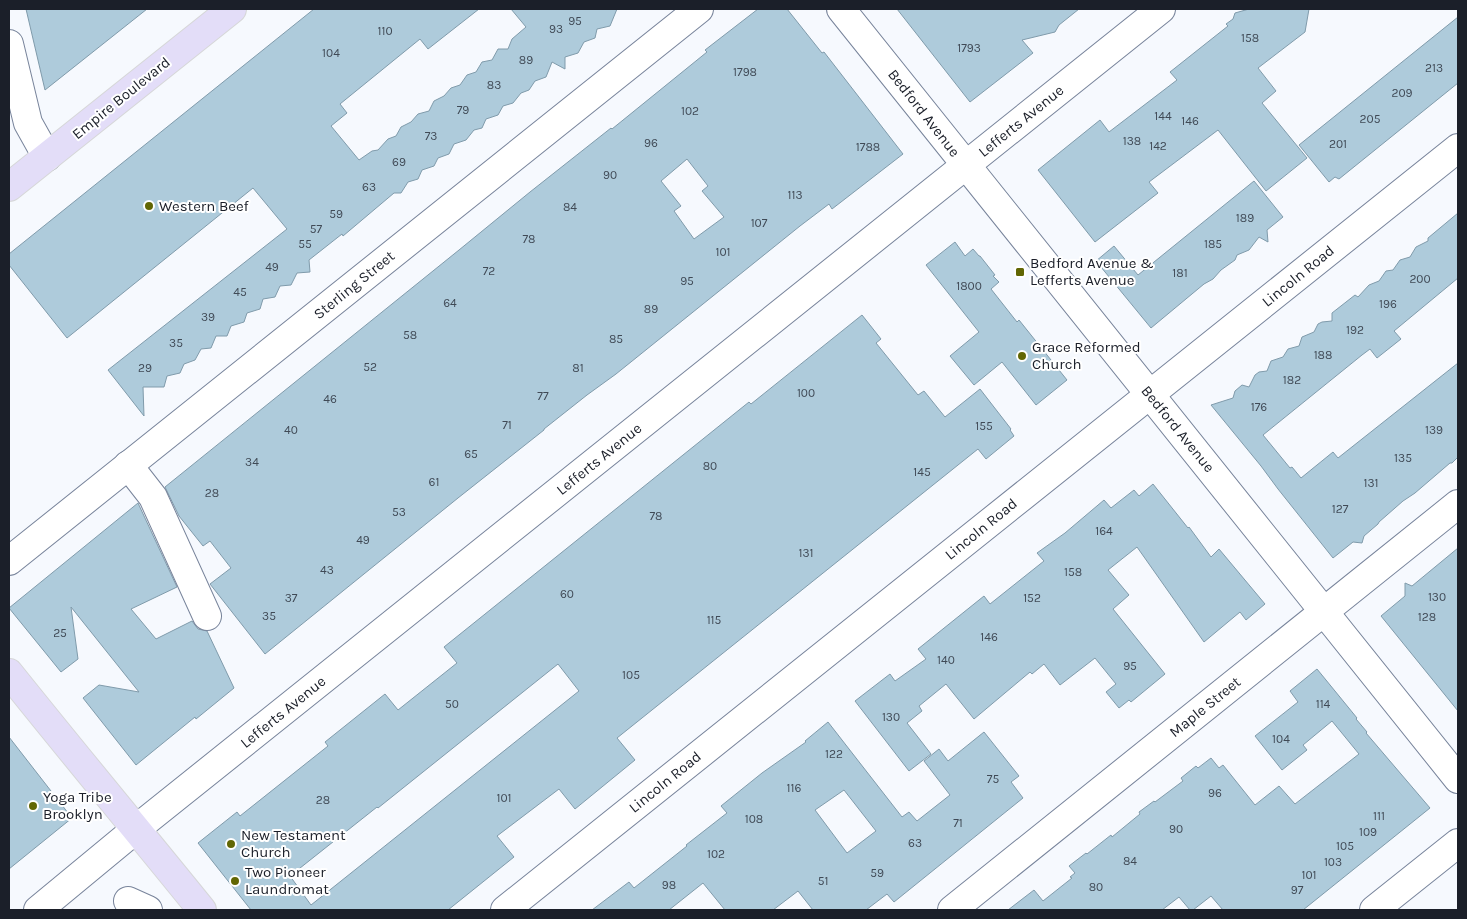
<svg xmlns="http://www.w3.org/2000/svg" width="1467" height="919" font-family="Karla,sans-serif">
<rect width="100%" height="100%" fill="#f6f9fe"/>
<!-- building -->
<g fill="#aecbdb" stroke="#809bab" fill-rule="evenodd">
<polygon points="26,9 147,9 45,90"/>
<polygon points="314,9 479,9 428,49 420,39 340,104 347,113 331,126 359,160 372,151 378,150 388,139 396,136 401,127 411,122 418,114 429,111 434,101 444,96 451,88 460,85 467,75 476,72 482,62 492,60 498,49 508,49 512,39 526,27 511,9 617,9 610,26 597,29 595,38 584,42 578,53 565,57 565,69 552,62 546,77 535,81 529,90 521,93 513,103 503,106 498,115 486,119 482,128 474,130 466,140 454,144 449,154 438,158 434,166 422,170 418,179 408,182 401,193 394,193 343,236 342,234 309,260 310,272 297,273 291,285 280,286 275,297 263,299 260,309 247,313 244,322 231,326 227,336 216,336 211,348 201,349 195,360 184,364 180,373 167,376 164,387 143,387 144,416 108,370 287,229 253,188 67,338 9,265 9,254"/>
<path d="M758,9H787L822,53L824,52L903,154L832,209L829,204L800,226L616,374L587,395L544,429V430L458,498L265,654L210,584L231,568L210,541L203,546L179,516L165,487L459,250L530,192L611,128L612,129L707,52L705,50ZM687,159L708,186L702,191L724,217L694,239L674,211L681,206L661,181Z"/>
<polygon points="897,9 1079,9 1059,25 1055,32 1022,40 1033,53 970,102"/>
<polygon points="1249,9 1309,9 1305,32 1258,68 1276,91 1262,103 1307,158 1266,191 1218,130 1149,182 1158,193 1095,242 1038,170 1100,120 1109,132 1177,80 1170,72 1228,26 1226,24 1233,19 1235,13"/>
<polygon points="1458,17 1458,83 1339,179 1335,177 1329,182 1299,145"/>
<polygon points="1254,181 1283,217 1267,230 1268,242 1259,237 1249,250 1237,255 1235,260 1221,270 1213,279 1204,284 1151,328 1096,261 1114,246 1138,275"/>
<polygon points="1458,213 1458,278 1394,331 1401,339 1377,358 1370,349 1362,355 1263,435 1290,468 1292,467 1301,478 1333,452 1338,458 1458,363 1458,457 1452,463 1450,463 1415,493 1403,501 1379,522 1378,524 1364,536 1362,543 1353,542 1333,558 1278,489 1261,466 1211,405 1233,398 1235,391 1242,385 1249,387 1255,375 1259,372 1267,371 1271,361 1283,357 1288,349 1299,346 1302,337 1314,332 1318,324 1322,322 1332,321 1332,313 1355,295 1358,297 1369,285 1379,281 1386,271 1393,270 1400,260 1410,257 1416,247 1428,241 1428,238"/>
<polygon points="955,242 965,256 973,249 979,256 980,256 995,275 993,276 999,282 991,289 1017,322 1019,320 1067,380 1036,405 1002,362 974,385 950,356 979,332 926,265"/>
<path d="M862,315L881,339L876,343L918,395L924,391L945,417L980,389L1011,429L1010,430L1014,436L986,459L978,449L617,738L635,760L575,809L559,789L497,836L514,857L448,910H251L198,843L237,812L240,816L328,746L325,742L385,694L398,710L457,663L444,647L749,402L751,404ZM558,664L579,691L311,905L290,876L377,807L378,808Z"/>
<polygon points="1153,484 1188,528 1189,527 1211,557 1219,549 1265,604 1246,620 1240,612 1204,642 1137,547 1108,570 1129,595 1113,609 1165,674 1131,702 1129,700 1119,708 1106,692 1116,684 1095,658 1060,685 1044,664 1032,674 1030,672 974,719 946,684 919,706 922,711 907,723 931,754 909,771 855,701 890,674 895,681 926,659 918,649 984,596 990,604 1044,561 1037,553 1065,533 1104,500 1111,508 1134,490 1139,496"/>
<polygon points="138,503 177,587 131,609 156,639 192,621 198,629 207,631 234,688 196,719 195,717 136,765 83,698 99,685 139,692 71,607 78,659 61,672 9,608"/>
<polygon points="1458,548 1458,711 1381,616 1405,596 1405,583 1412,586"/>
<polygon points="1317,669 1357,718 1356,719 1367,732 1366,733 1430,808 1303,910 1223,910 1211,896 1193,910 1190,910 1179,897 1162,910 1008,910 1034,890 1043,901 1072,878 1070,877 1075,873 1069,866 1086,853 1087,854 1111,835 1112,837 1140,814 1139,812 1154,801 1155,802 1183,781 1181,778 1196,766 1198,768 1211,758 1219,768 1223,765 1255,805 1279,786 1295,804 1359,754 1332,721 1303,745 1307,750 1282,770 1255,736 1298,702 1290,691"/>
<path d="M828,722L902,817L909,812L917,821L950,795L924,761L939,749L948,761L984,732L1019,776L1011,782L1023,798L894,902L887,894L866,910H813L798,891L773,910H725L703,883L669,910H592L629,882L634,888L687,846L686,845L727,813L721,806L762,773L806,742L805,741ZM844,790L876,831L847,853L815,810Z"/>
<polygon points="9,737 72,818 9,869"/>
</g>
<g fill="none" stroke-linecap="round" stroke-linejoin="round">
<defs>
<g id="minor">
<polyline points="841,9 1458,779"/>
<polyline points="9,44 28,123 47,157"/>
<polyline points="128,465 153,497 207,616"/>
<polyline points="9,561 699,9"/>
<polyline points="128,901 148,910"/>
<polyline points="38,910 136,829 1161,9"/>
<polyline points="505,910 1458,148"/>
<polyline points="952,910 1458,504"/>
<polyline points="1374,910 1458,843"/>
</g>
<g id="major">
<polyline points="9,187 232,9"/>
<path d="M9,673C73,753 138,831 202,910"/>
</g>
</defs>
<!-- minor casing -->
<use href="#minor" stroke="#78849b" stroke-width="30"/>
<!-- major casing -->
<use href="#major" stroke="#d6d7d8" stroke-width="30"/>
<!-- minor -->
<use href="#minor" stroke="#fff" stroke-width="28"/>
<!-- major -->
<use href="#major" stroke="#e3ddf8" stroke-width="28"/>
</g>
<!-- markers -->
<g fill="#616603" stroke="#fff" stroke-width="2">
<circle cx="149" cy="206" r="5"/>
<rect x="1015" y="267" width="10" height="10" rx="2.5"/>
<circle cx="1022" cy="356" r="5"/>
<circle cx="33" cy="806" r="5"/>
<circle cx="231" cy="844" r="5"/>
<circle cx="235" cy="881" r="5"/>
</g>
<g text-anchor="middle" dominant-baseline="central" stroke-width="4" stroke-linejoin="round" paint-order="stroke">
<!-- number labels -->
<g font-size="12" fill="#404a56">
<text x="575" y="21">95</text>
<text x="556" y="29">93</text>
<text x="385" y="31">110</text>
<text x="1250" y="38">158</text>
<text x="969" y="48">1793</text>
<text x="331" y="53">104</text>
<text x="526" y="60">89</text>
<text x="1434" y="68">213</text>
<text x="745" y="72">1798</text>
<text x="494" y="85">83</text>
<text x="1402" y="93">209</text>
<text x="463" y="110">79</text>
<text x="690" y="111">102</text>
<text x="1163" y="116">144</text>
<text x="1370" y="119">205</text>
<text x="1190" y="121">146</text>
<text x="431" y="136">73</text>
<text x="1132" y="141">138</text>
<text x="651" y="143">96</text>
<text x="1338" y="144">201</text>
<text x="1158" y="146">142</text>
<text x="868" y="147">1788</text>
<text x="399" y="162">69</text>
<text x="610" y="175">90</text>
<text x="369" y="187">63</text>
<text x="795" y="195">113</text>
<text x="570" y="207">84</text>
<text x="336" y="214">59</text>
<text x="1245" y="218">189</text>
<text x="759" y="223">107</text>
<text x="316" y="229">57</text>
<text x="529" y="239">78</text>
<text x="305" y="244">55</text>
<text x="1213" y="244">185</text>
<text x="723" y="252">101</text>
<text x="272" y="267">49</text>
<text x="489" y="271">72</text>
<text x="1180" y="273">181</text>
<text x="1420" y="279">200</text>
<text x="687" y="281">95</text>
<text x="969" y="286">1800</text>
<text x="240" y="292">45</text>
<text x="450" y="303">64</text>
<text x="1388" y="304">196</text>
<text x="651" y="309">89</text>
<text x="208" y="317">39</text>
<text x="1355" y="330">192</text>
<text x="410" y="335">58</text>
<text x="616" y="339">85</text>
<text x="176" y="343">35</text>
<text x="1323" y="355">188</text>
<text x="370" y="367">52</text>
<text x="145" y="368">29</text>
<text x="578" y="368">81</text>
<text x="1292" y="380">182</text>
<text x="806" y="393">100</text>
<text x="543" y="396">77</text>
<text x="330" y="399">46</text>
<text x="1259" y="407">176</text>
<text x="507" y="425">71</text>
<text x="984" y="426">155</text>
<text x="291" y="430">40</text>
<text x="1434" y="430">139</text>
<text x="471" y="454">65</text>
<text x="1403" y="458">135</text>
<text x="252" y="462">34</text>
<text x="710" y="466">80</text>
<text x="922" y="472">145</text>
<text x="434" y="482">61</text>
<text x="1371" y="483">131</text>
<text x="212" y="493">28</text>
<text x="1340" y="509">127</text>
<text x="399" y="512">53</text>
<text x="656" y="516">78</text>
<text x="1104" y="531">164</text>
<text x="363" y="540">49</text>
<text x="806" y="553">131</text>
<text x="327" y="570">43</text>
<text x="1073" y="572">158</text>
<text x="567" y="594">60</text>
<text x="1437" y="597">130</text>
<text x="291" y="598">37</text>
<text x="1032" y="598">152</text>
<text x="269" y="616">35</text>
<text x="1427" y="617">128</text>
<text x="714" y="620">115</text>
<text x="60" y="633">25</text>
<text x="989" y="637">146</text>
<text x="946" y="660">140</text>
<text x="1130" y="666">95</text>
<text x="631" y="675">105</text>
<text x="452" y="704">50</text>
<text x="1323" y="704">114</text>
<text x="891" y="717">130</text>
<text x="1281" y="739">104</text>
<text x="834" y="754">122</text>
<text x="993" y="779">75</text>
<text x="794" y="788">116</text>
<text x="1215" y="793">96</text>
<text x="504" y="798">101</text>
<text x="323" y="800">28</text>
<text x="1379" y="816">111</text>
<text x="754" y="819">108</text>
<text x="958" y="823">71</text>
<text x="1176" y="829">90</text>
<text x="1368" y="832">109</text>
<text x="915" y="843">63</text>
<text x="1345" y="846">105</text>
<text x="716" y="854">102</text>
<text x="1130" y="861">84</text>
<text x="1333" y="862">103</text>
<text x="877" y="873">59</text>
<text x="1309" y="875">101</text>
<text x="823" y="881">51</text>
<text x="669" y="885">98</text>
<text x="1096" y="887">80</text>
<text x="1297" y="890">97</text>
</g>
<!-- street labels -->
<g font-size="15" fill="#1b1f29" stroke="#fff">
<text transform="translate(121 98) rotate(-39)">Empire Boulevard</text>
<text transform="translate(924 113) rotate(52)">Bedford Avenue</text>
<text transform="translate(1021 121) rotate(-39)">Lefferts Avenue</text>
<text transform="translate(1298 276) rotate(-39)">Lincoln Road</text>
<text transform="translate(354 285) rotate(-39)">Sterling Street</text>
<text transform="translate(1178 429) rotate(51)">Bedford Avenue</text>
<text transform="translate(599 459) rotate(-39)">Lefferts Avenue</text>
<text transform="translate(981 529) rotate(-39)">Lincoln Road</text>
<text transform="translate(1205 707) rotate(-39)">Maple Street</text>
<text transform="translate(283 712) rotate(-39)">Lefferts Avenue</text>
<text transform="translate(665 782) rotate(-39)">Lincoln Road</text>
</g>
<!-- poi labels -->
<g font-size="15" fill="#1b1f29" stroke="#fff" text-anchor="start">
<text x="159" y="206">Western Beef</text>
<text x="1030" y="263">Bedford Avenue &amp;<tspan x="1030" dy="17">Lefferts Avenue</tspan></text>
<text x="1032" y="347">Grace Reformed<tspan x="1032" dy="17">Church</tspan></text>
<text x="43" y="797">Yoga Tribe<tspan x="43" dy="17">Brooklyn</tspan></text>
<text x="241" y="835">New Testament<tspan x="241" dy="17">Church</tspan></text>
<text x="245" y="872">Two Pioneer<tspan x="245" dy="17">Laundromat</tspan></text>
</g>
</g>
<!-- border -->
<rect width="1467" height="919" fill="none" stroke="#1b1f29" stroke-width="20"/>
</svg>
